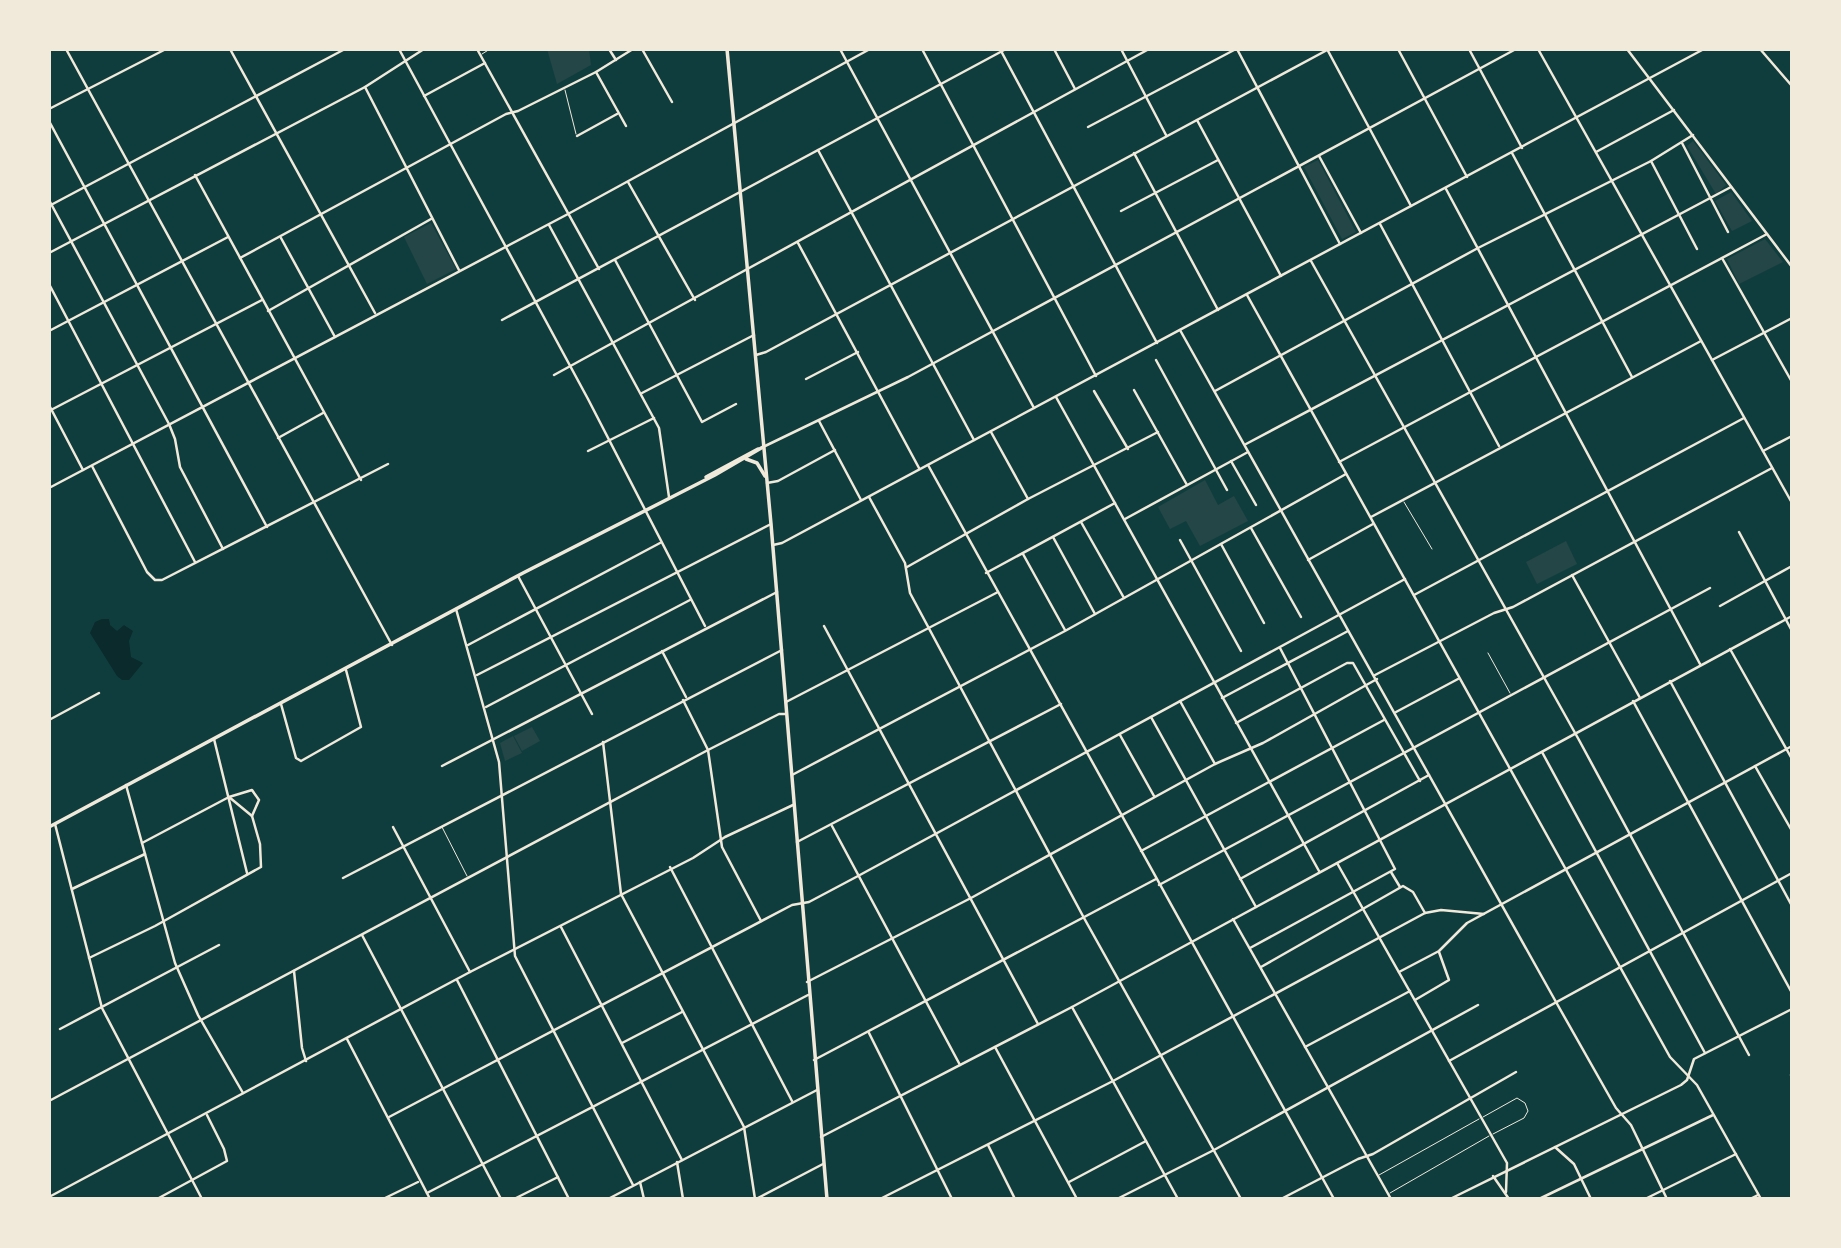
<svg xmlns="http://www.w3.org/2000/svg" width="1841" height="1248" font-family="'Crimson Pro',serif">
<rect width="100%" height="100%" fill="#0f3d3e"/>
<!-- green -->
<g fill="#244646">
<polygon points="547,49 589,49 591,65 557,84"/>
<polygon points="1693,141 1726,185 1716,194 1687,146"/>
<polygon points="1318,160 1356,232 1342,239 1304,167"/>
<polygon points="1731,192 1752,221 1732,231 1715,201"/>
<polygon points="431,223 456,269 427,284 404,237"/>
<polygon points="1765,239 1783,262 1739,284 1727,259"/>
<polygon points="1205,480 1218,505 1234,496 1248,521 1200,546 1186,521 1170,529 1158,507"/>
<polygon points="1566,541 1577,564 1537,584 1526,562"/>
<polygon points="532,727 540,741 522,751 514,736"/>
<polygon points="513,736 522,753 505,761 500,743"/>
</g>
<!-- water -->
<polygon fill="#0a2a2b" points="102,619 109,619 110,625 117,631 124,625 133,631 129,641 131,657 143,663 129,680 122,680 117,676 90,633 95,622"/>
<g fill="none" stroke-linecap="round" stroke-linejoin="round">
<!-- service -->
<g stroke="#f1e9da" stroke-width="1">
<polyline points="482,54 490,49"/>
<polyline points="565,90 576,134"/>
<polyline points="1404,502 1432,549"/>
<polyline points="1488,653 1510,693"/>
<polyline points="442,827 467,876"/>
<polyline points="1483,1117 1517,1098 1525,1103 1528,1111 1524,1118 1493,1134"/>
<polyline points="1379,1175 1479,1119"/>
<polyline points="1390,1193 1489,1136"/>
</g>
<!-- minor -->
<g stroke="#f1e9da" stroke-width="2.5">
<polyline points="66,49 392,645"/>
<polyline points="230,49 375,313"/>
<polyline points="399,49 588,399 705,626"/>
<polyline points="477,49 599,269"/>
<polyline points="609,49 616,60"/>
<polyline points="642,49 672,102"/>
<polyline points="840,49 1034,408"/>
<polyline points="922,49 1096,376"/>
<polyline points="1000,49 1157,343"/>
<polyline points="1054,49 1075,89"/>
<polyline points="1121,49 1166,135"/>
<polyline points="1237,49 1340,244"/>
<polyline points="1327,49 1411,206"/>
<polyline points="1398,49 1467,177"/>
<polyline points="1469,49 1522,148"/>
<polyline points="1627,49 1792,267"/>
<polyline points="1760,49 1792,86"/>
<polyline points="596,72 626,126"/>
<polyline points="365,87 459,270"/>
<polyline points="424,96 485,63"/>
<polyline points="49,109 166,49"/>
<polyline points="1197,120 1281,276"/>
<polyline points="49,121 267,527"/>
<polyline points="1088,127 1236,49"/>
<polyline points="577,136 617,114"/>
<polyline points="1682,143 1728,232"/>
<polyline points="818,150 974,440"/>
<polyline points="1596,152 1674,110"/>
<polyline points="1134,153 1218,310"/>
<polyline points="1512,153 1632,377"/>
<polyline points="1319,156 1361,233"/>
<polyline points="1651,161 1697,249"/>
<polyline points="195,175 361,480"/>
<polyline points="628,182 695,300"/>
<polyline points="1446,189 1700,664"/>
<polyline points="49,200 169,424 175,439 180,467 223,549"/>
<polyline points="49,206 345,49"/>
<polyline points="1121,211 1218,160"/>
<polyline points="1380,224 1499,446"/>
<polyline points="549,225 659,428 669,497"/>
<polyline points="281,238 335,337"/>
<polyline points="798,243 919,468"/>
<polyline points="49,253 365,87 424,49"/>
<polyline points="240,258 506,114 518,111 596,72 633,49"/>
<polyline points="1722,258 1792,382"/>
<polyline points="615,260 702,422 736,404"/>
<polyline points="1311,261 1579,740 1749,1055"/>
<polyline points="49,284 195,562"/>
<polyline points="1247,295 1670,1057 1697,1085 1761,1199"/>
<polyline points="268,311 431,219"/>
<polyline points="502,320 1006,49"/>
<polyline points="1180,330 1556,1002 1616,1108 1631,1125 1667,1199"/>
<polyline points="49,331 228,237"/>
<polyline points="1156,360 1227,490"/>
<polyline points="1712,360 1792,318"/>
<polyline points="554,375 1149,49"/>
<polyline points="806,379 858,352"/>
<polyline points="1134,390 1187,485"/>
<polyline points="1094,391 1128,449"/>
<polyline points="1215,391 1478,248 1651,161 1693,135"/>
<polyline points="642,393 754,335"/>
<polyline points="1056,397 1319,871"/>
<polyline points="49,405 83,470"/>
<polyline points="49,411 262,300"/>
<polyline points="819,421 861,500"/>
<polyline points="991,432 1028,499"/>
<polyline points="278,438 323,413"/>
<polyline points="1246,444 1731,187"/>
<polyline points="588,451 654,418"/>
<polyline points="1763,451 1792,436"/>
<polyline points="1231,461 1256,505"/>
<polyline points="1339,462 1767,234"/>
<polyline points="928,465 1334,1199"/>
<polyline points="92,466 147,572 155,580 162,580 388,464"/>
<polyline points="767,483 778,481 835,450"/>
<polyline points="49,488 568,214 870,49"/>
<polyline points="869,497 905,563 910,593 1084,918 1241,1199"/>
<polyline points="1371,517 1701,341"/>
<polyline points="1125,519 1248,452"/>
<polyline points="1081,522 1124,598"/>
<polyline points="1251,528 1301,617"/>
<polyline points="1739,532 1792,631"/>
<polyline points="1053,537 1095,614"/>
<polyline points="1180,540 1241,651"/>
<polyline points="1221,544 1264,623"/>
<polyline points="773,545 782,543 1704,49"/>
<polyline points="1023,554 1065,630"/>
<polyline points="1308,560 1373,524"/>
<polyline points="907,567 1028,499 1158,432"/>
<polyline points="986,573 1115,503"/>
<polyline points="1572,575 1640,698"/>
<polyline points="518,576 592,714"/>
<polyline points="1414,595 1744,418"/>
<polyline points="1720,606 1792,566"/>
<polyline points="824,626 1038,1024"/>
<polyline points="468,645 660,543"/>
<polyline points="1730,649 1792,759"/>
<polyline points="662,651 686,697"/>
<polyline points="477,675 771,524"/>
<polyline points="1375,675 1494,613 1513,607 1772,468"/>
<polyline points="1670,681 1792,906"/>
<polyline points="1222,698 1348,631"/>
<polyline points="683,700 708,750 722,847 761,921"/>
<polyline points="1180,701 1215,764"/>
<polyline points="1633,701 1792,993"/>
<polyline points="786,702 998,592"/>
<polyline points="281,704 296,758 301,761 361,727 346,670"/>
<polyline points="486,707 690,600"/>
<polyline points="1396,712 1458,679"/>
<polyline points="1151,717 1256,907"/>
<polyline points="49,720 99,693"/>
<polyline points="1236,723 1347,663 1353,663 1420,781"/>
<polyline points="1120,735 1154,796"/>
<polyline points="214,739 247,873"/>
<polyline points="603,742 621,894 744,1127 755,1199"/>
<polyline points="1542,752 1705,1053"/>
<polyline points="442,766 777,592"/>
<polyline points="1755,766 1792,831"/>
<polyline points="792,775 1065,631 1346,474"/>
<polyline points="126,785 175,963 198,1015 243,1093"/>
<polyline points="55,824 102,1008 202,1199"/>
<polyline points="832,826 960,1065"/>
<polyline points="393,827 470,972"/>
<polyline points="797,842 1061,704"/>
<polyline points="142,843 229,797 252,790 259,800 252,816"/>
<polyline points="1141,851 1384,720"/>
<polyline points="1337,863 1507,1163 1506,1192"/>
<polyline points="670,867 792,1101"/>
<polyline points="1391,872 1400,887"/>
<polyline points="343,878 782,650"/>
<polyline points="1240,879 1429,775"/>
<polyline points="1159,885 1710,588"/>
<polyline points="72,889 145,854"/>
<polyline points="1233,919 1391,1199"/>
<polyline points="561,927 682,1160"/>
<polyline points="362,935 501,1199"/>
<polyline points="1250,948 1395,869 1280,648"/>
<polyline points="89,958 155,926 261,867 260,844 252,816 229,797"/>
<polyline points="1261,967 1403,886 1413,892 1425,913"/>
<polyline points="294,971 302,1048 306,1061"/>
<polyline points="1399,972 1439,951 1467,923 1792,746"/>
<polyline points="457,980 569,1199"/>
<polyline points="807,982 971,898 1215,764 1263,743 1377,679"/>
<polyline points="1415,1000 1449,980 1439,952"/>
<polyline points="1072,1007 1178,1199"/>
<polyline points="60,1029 219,945"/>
<polyline points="869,1033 952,1199"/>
<polyline points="347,1039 430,1199"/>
<polyline points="622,1043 682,1012"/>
<polyline points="995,1047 1077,1199"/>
<polyline points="1305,1047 1410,991"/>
<polyline points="814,1060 1156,879"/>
<polyline points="1449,1061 1792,873"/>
<polyline points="1791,1075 1792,1074"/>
<polyline points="49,1101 708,750 779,714 785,714"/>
<polyline points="389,1117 792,905 809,902 858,876 1405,579"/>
<polyline points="821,1137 1072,1007 1792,616"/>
<polyline points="988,1145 1015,1199"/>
<polyline points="1555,1147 1574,1164 1591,1199"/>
<polyline points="677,1162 683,1199"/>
<polyline points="1493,1176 1509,1199"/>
<polyline points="640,1182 644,1199"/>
<polyline points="1069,1182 1146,1141"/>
<polyline points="427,1193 808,995"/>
<polyline points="49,1197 470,972 693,858 725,837 793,805"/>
<polyline points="157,1199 227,1161 224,1149 207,1115"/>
<polyline points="383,1199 418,1182"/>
<polyline points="514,1199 558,1177"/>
<polyline points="756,1199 823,1164"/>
<polyline points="880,1199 1113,1081 1425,913 1441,910 1484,914"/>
<polyline points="1117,1199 1214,1150 1478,1005"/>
<polyline points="1281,1199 1358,1159 1373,1154 1516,1072"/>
<polyline points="1450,1199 1681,1085 1687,1080 1694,1059 1792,1009"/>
<polyline points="1539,1199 1713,1115"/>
<polyline points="1645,1199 1736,1154"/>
<polyline points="1750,1199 1758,1195"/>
</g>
<!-- tertiary -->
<g stroke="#f1e9da" stroke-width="2.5">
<polyline points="1538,49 1792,503"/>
<polyline points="756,355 766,352 1329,49"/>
<polyline points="763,447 908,377 1516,49"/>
<polyline points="456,609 499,762 515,956 633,1185"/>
<polyline points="608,1199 817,1090"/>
</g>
<!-- primary -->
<g stroke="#f1e9da" stroke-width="3.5">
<polyline points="727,49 771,524 827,1199"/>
<polyline points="746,459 757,463 765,476"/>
<polyline points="706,477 758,449"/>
<polyline points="49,827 523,573 715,475 763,447"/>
</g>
</g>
<!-- border -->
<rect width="1841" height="1248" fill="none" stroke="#f1e9da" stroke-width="102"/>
</svg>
